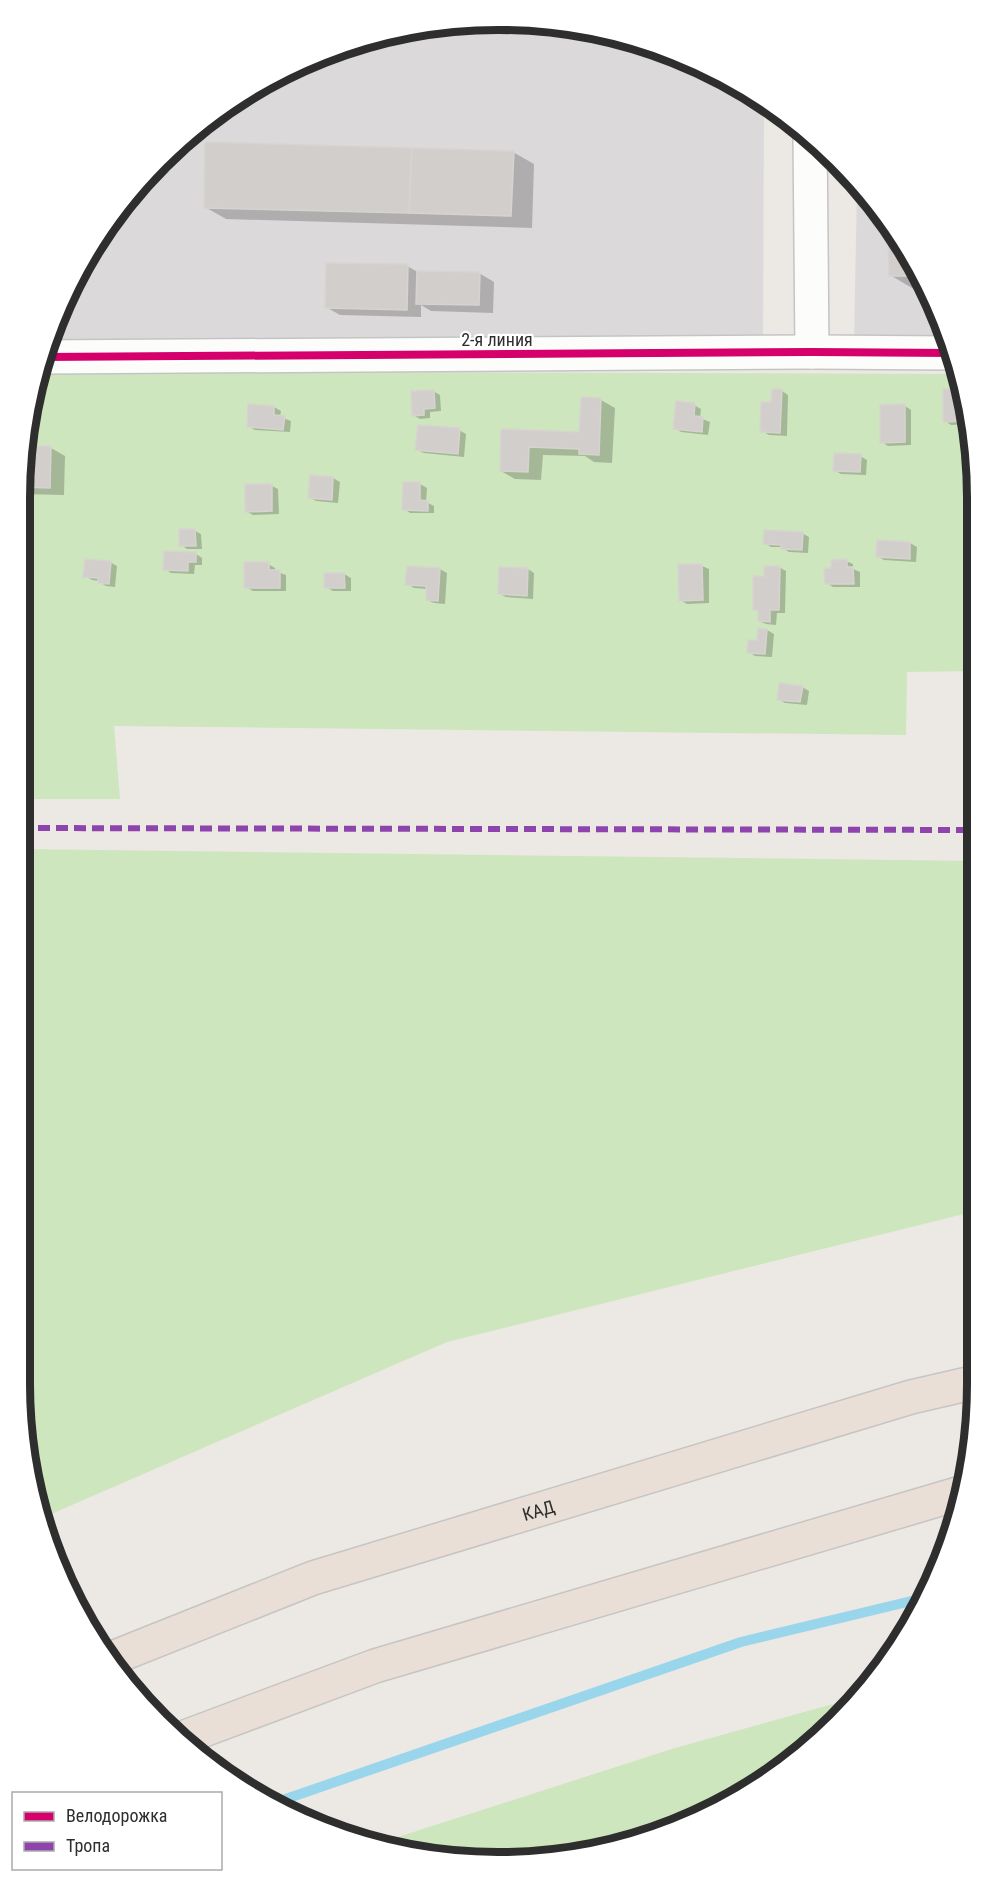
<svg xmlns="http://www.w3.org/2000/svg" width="997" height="1882" font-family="'Roboto Condensed',sans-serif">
<rect width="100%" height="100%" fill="#ece8e4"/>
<!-- industrial -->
<g fill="#dcd9db">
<polygon points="467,21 561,24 652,45 738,84 764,102 763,336 48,346 84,259 138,183 207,119 286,69 374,36"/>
<polygon points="857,187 897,232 941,316 948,342 854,341"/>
</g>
<!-- green -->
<g fill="#cee6be">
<polygon points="37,371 957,374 973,436 974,671 907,672 906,735 114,726 120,799 20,799 21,468"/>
<polygon points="20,849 975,861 976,1211 447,1342 42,1518 20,1383"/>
<polygon points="851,1699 815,1743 682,1826 530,1861 373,1845 675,1748"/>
</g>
<!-- shadow -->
<g fill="#0003">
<polygon points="513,152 534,164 532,228 226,219 205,207"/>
<polygon points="890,225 897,232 928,290 917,291 890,275"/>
<polygon points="407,266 418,272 479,273 494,282 493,313 431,311 421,305 421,317 340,315 326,307"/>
<polygon points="433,391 440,395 441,411 430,412 430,418 420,419 413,415"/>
<polygon points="782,391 788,395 787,436 769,435 762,431 773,404"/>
<polygon points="961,391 970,424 951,425 945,421"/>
<polygon points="601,400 615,408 612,463 594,462 585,456 543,455 541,480 515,479 501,471 503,430 581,433"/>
<polygon points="694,405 701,409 700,418 710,422 708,435 681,432 675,428"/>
<polygon points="905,406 911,410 911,445 888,446 882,442"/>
<polygon points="274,407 281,411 280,417 291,421 290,432 255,430 248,426"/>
<polygon points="459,430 466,434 464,457 424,453 417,450"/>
<polygon points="24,447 51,448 65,456 64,495 20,494 21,468"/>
<polygon points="860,456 867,460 866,475 841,474 834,470"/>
<polygon points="311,476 333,478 340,482 338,503 316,501 309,497"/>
<polygon points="404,483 420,484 427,488 426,502 434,506 434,513 410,513 404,509"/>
<polygon points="272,486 278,489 279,514 253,515 246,511"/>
<polygon points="195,531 201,534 202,549 187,549 181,545"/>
<polygon points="802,533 809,537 808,553 789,552 781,547 771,547 765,543"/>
<polygon points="910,543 917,547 916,562 884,560 877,556"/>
<polygon points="196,554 202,558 202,565 195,565 194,574 171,573 165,569"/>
<polygon points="846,561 853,564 853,569 860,572 860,587 833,587 827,583 833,569"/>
<polygon points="110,562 117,566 115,587 106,586 99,582 99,581 92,580 85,576"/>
<polygon points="268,564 275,568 275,571 286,575 286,591 253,591 246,587"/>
<polygon points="702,566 709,569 709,603 687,604 680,600"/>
<polygon points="408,567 440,569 447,573 445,604 434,603 427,600 428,589 414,588 407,584"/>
<polygon points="779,567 786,571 785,613 777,613 776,625 766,624 759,621 759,612 754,609 765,578"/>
<polygon points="528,569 534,573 533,599 506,597 500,594"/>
<polygon points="344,574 351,578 351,591 333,591 326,587"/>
<polygon points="759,630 767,630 774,634 772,657 755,656 749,652 758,642"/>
<polygon points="802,687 809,691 807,705 785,703 778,699"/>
</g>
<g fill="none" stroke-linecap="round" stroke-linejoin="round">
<!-- stream -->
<polyline stroke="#99d6ec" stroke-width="10" points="277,1802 741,1642 924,1598"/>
</g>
<!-- building -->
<g fill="#d1cecb" stroke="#d7d4d0" stroke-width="1.5">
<polygon points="205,142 412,148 409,213 204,208"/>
<polygon points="412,148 514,151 511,216 409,213"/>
<polygon points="888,223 897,232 920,276 889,276"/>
<polygon points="326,263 408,264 407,310 325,308"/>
<polygon points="417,271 480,272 479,305 416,304"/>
<polygon points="772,389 782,389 780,433 760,432 761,402 771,402"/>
<polygon points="943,389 961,389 968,421 943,422"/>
<polygon points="434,390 435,408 424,409 424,415 412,416 411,391"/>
<polygon points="581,397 601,398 599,455 579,454 579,449 529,447 528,472 500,471 501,429 579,432"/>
<polygon points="676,401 695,403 694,416 703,417 702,432 673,429"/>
<polygon points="248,404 274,406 274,415 285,416 283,430 247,427"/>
<polygon points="905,404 905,442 880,443 880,405"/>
<polygon points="418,425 460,428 458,454 415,450"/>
<polygon points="24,446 51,446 50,488 20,487 21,468"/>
<polygon points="834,453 861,454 860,472 833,471"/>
<polygon points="310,475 333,477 332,500 308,498"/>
<polygon points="403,482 420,482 420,500 428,501 428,511 402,510"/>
<polygon points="245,484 272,484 272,511 245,512"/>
<polygon points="179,529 195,529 196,546 179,546"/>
<polygon points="764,530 803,532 802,550 781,549 781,545 763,544"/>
<polygon points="877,540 910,542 910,559 876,557"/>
<polygon points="164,551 196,552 196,562 188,562 188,571 163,570"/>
<polygon points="85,559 111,561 109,584 98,583 98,578 83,577"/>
<polygon points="847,559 847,567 853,567 854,584 825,584 824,568 831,568 831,560"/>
<polygon points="244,562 269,562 269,570 280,570 280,588 244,588"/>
<polygon points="678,564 702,564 703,600 679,601"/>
<polygon points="407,566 440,568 438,601 426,600 426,586 405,585"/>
<polygon points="764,566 780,566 779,610 770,610 770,622 758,621 758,610 753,610 753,576 764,576"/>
<polygon points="499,567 528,568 527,596 498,594"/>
<polygon points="324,573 344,573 345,588 324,588"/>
<polygon points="758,628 767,629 765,654 747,653 748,640 757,640"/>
<polygon points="779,683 803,686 800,702 777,700"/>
</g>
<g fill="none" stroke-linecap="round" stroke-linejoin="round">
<defs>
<g id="minor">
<polyline points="810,135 812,352"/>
<polyline points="43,357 812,352 951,353"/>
</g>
<g id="highway">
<path id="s1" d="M110,1659L313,1578L911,1397L976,1382"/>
<polyline points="185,1737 375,1666 964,1492"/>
</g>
</defs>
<!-- minor casing -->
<use href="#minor" stroke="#c5c4c5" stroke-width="36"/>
<!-- highway casing -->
<use href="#highway" stroke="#c6c5c4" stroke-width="36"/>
<!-- minor -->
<use href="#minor" stroke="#fcfcfb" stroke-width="33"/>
<!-- highway -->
<use href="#highway" stroke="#eadfd6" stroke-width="33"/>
<!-- quiet -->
<polyline stroke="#8e44ad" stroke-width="6" stroke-dasharray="12 6" stroke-linecap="butt" points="20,828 975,830"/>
<defs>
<polyline id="cycleway" points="43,357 812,352 951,353"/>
</defs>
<!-- cycleway casing -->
<use href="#cycleway" stroke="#fff" stroke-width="11"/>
<!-- cycleway -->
<use href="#cycleway" stroke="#d6006c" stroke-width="8"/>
</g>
<g text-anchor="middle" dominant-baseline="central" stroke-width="4.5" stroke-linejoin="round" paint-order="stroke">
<!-- street labels -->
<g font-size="18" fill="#2e2e2e" stroke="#fff">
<text x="497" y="339">2-я линия</text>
<text stroke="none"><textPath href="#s1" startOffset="454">КАД</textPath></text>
</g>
</g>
<!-- crop -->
<path d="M0 0H997V1882H0ZM498 30H499A468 468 0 0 1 967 498V1384A468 468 0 0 1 499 1852H498A468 468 0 0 1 30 1384V498A468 468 0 0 1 498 30Z" fill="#fff" fill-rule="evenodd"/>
<path fill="none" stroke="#2e2e2e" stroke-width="8" d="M498 30H499A468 468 0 0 1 967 498V1384A468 468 0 0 1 499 1852H498A468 468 0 0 1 30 1384V498A468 468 0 0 1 498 30Z"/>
<!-- legend -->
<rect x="12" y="1792" width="210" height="78" fill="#ffffff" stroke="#ababab" stroke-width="1.5"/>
<rect x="24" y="1812" width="30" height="9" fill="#d6006c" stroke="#ababab" stroke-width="1.5"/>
<text x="66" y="1822" font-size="18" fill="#2e2e2e">Велодорожка</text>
<rect x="24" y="1842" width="30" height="9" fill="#8e44ad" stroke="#ababab" stroke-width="1.5"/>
<text x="66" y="1852" font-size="18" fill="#2e2e2e">Тропа</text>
</svg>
